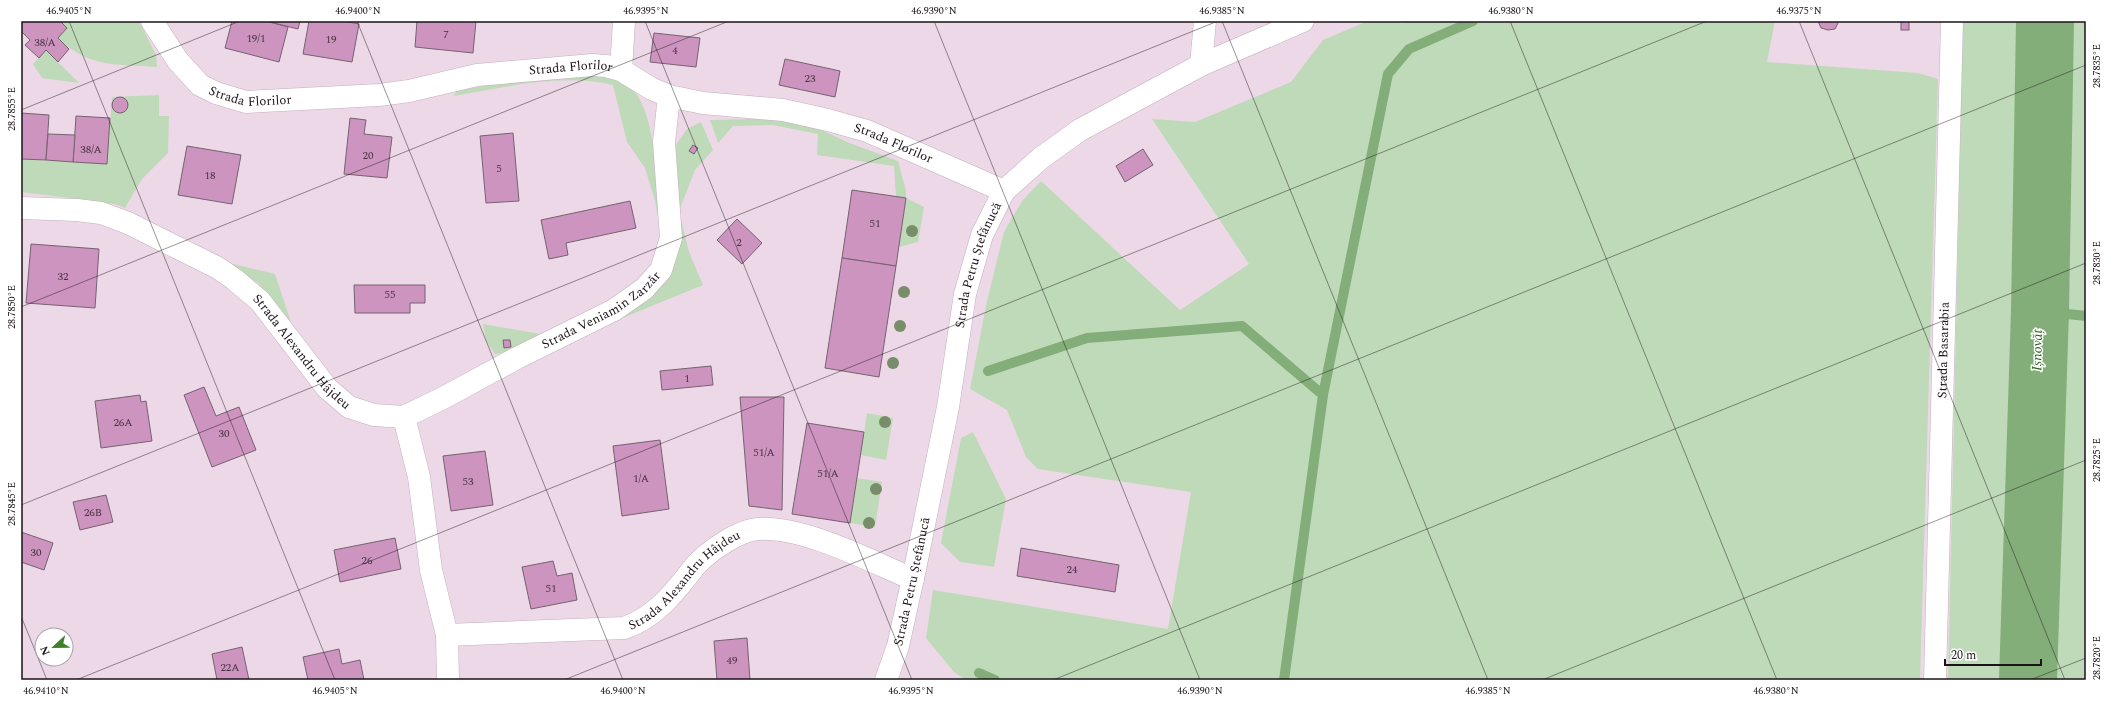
<svg xmlns="http://www.w3.org/2000/svg" width="2107" height="701" font-family="Spectral,serif">
<rect width="100%" height="100%" fill="#edd8e7"/>
<!-- green -->
<g fill="#bfdab8">
<path d="M60,21H139L156,55L157,67C116,64 89,68 58,38L67,28Z"/>
<polygon points="1368,21 1405,21 1400,24 1407,21 1775,21 1767,62 1918,73 1938,79 1920,680 966,680 954,672 926,638 933,590 1168,629 1191,492 1038,469 1026,457 1007,410 970,389 987,301 1004,232 1022,201 1041,181 1180,310 1249,264 1152,119 1195,122 1291,82 1323,40"/>
<polygon points="1963,21 2086,21 2086,680 1948,680"/>
<polygon points="46,50 79,83 42,78 33,64"/>
<path d="M594,74C608,77 625,79 635,92C657,120 658,196 661,231L655,201L645,168L627,142L613,85C561,73 505,87 454,96L456,91L521,79Z"/>
<polygon points="159,95 159,116 169,116 168,153 142,179 125,208 115,204 21,192 21,159 107,164 112,97"/>
<polygon points="748,119 784,119 813,126 847,142 898,161 906,191 906,198 924,207 918,242 899,247 906,198 896,197 894,166 817,155 818,134 773,125 733,126 718,143 710,120"/>
<polygon points="701,122 713,150 695,170 679,211 689,252 703,285 593,330 664,279 674,148 687,129"/>
<polygon points="225,262 275,274 291,322 258,283"/>
<polygon points="483,324 541,334 503,353 495,354 486,341"/>
<polygon points="867,413 893,418 886,460 861,455"/>
<polygon points="973,432 1006,499 994,567 960,562 941,543 961,438"/>
<polygon points="857,478 882,482 875,527 850,523"/>
</g>
<g fill="none" stroke-linecap="round" stroke-linejoin="round">
<!-- stream -->
<g stroke="#84ae79" stroke-width="10">
<polyline points="2040,311 2086,316"/>
<polyline points="988,371 1087,338 1242,326 1323,395 1284,680"/>
<polyline points="1323,395 1388,74 1409,49 1473,21"/>
<polyline points="979,673 995,680"/>
</g>
<!-- river -->
<polyline stroke="#84ae79" stroke-width="58" points="2028,680 2040,311 2045,21"/>
</g>
<!-- building -->
<g fill="#cc94bf" stroke="#756270">
<polygon points="21,21 60,21 67,28 58,38 69,49 58,62 46,50 39,58 25,45 30,40 21,31"/>
<polygon points="232,21 266,21 288,27 279,62 225,48"/>
<polygon points="266,21 300,21 298,29"/>
<polygon points="309,21 344,21 359,24 352,62 303,54"/>
<polygon points="417,21 476,21 473,53 415,47"/>
<polygon points="1818,21 1839,21 1835,29 1828,30 1821,28"/>
<rect x="1901" y="21" width="8" height="9"/>
<polygon points="654,33 700,38 696,67 650,62"/>
<polygon points="785,59 840,71 835,97 779,85"/>
<circle cx="120" cy="105" r="8"/>
<polygon points="21,113 49,115 46,160 21,159"/>
<polygon points="76,116 110,118 107,164 73,162"/>
<polygon points="350,118 366,120 364,134 392,137 387,178 344,174"/>
<polygon points="513,133 519,201 486,203 480,136"/>
<polygon points="48,134 75,135 73,162 46,160"/>
<polygon points="693,145 698,148 694,154 689,151"/>
<polygon points="187,146 241,155 232,204 178,195"/>
<polygon points="1143,149 1153,165 1125,182 1116,166"/>
<polygon points="852,190 906,198 896,266 842,258"/>
<polygon points="630,201 636,228 566,243 568,255 549,259 541,220"/>
<polygon points="737,219 762,243 742,264 717,240"/>
<polygon points="31,244 99,249 95,308 26,303"/>
<polygon points="842,258 896,266 879,377 825,368"/>
<polygon points="354,285 425,285 425,303 410,303 410,313 355,313"/>
<polygon points="503,340 510,340 511,347 504,348"/>
<polygon points="711,366 713,385 662,390 660,371"/>
<polygon points="204,387 216,416 239,407 256,450 212,467 184,395"/>
<polygon points="140,395 141,402 146,401 152,441 101,448 95,401"/>
<polygon points="740,397 784,397 782,510 749,506"/>
<polygon points="807,423 864,432 850,523 792,514"/>
<polygon points="660,440 669,509 622,516 613,446"/>
<polygon points="485,451 493,505 451,511 443,456"/>
<polygon points="106,495 113,522 80,530 73,502"/>
<polygon points="21,532 53,543 44,570 21,562"/>
<polygon points="395,538 401,569 340,582 334,550"/>
<polygon points="1021,548 1119,565 1115,592 1017,576"/>
<polygon points="553,561 557,576 572,573 577,600 531,609 522,567"/>
<polygon points="747,638 750,680 717,680 714,641"/>
<polygon points="242,647 249,680 217,680 212,654"/>
<polygon points="339,649 342,664 360,660 364,680 308,680 303,657"/>
</g>
<g fill="none" stroke-linecap="round" stroke-linejoin="round">
<defs>
<g id="minor">
<path id="s1" d="M152,21L178,61L200,85L216,93L246,102L379,95L409,91L477,75L592,65L606,66L621,70L652,89L669,96L703,103L783,110L828,120L867,131L1004,191"/>
<polyline points="1201,65 1205,21"/>
<polyline points="621,70 624,21"/>
<path id="s2" d="M21,208L77,210L101,213L128,223L218,268L234,279L260,301L327,388L349,407L374,415L404,417L445,397L517,358L614,310L644,289L661,270L671,238L664,142L669,96"/>
<polyline points="404,417 419,477 431,570 447,635 448,680"/>
<path id="s3" d="M447,635L624,628C657,617 675,591 696,565C709,551 739,530 758,529C804,526 870,561 913,579"/>
<path id="s4" d="M1935,680L1952,21"/>
</g>
<g id="major">
<path id="s5" d="M886,680L898,646L915,569L948,407L965,294L982,235L1004,191L1041,158L1080,130L1201,65L1303,21"/>
</g>
</defs>
<!-- minor casing -->
<use href="#minor" stroke="#c4afbe" stroke-width="23"/>
<!-- major casing -->
<use href="#major" stroke="#c4afbe" stroke-width="23"/>
<!-- minor -->
<use href="#minor" stroke="#fff" stroke-width="22"/>
<!-- major -->
<use href="#major" stroke="#fff" stroke-width="22"/>
</g>
<!-- trees -->
<g fill="#788d69">
<circle cx="912" cy="231" r="6"/>
<circle cx="904" cy="292" r="6"/>
<circle cx="900" cy="326" r="6"/>
<circle cx="893" cy="363" r="6"/>
<circle cx="885" cy="422" r="6"/>
<circle cx="876" cy="489" r="6"/>
<circle cx="869" cy="523" r="6"/>
</g>
<!-- ticks -->
<path fill="none" stroke="#1b1319" stroke-width="1" stroke-opacity="0.45" d="M69,21L335,680M357,21L623,680M645,21L912,680M934,21L1200,680M1222,21L1488,680M1510,21L1777,680M1799,21L2065,680M21,110L240,21M21,307L729,21M21,505L1218,21M21,616L47,680M76,680L1707,21M564,680L2086,65M1053,680L2086,263M1542,680L2086,460M2030,680L2086,658"/>
<g text-anchor="middle" dominant-baseline="central" stroke-width="3" stroke-linejoin="round" paint-order="stroke">
<!-- number labels -->
<g font-size="11" fill="#473342">
<text x="446" y="34">7</text>
<text x="256" y="38">19/1</text>
<text x="331" y="39">19</text>
<text x="45" y="42">38/A</text>
<text x="675" y="50">4</text>
<text x="810" y="78">23</text>
<text x="91" y="149">38/A</text>
<text x="368" y="155">20</text>
<text x="499" y="168">5</text>
<text x="210" y="175">18</text>
<text x="875" y="223">51</text>
<text x="739" y="242">2</text>
<text x="63" y="276">32</text>
<text x="390" y="294">55</text>
<text x="687" y="378">1</text>
<text x="123" y="422">26A</text>
<text x="224" y="433">30</text>
<text x="764" y="452">51/A</text>
<text x="828" y="473">51/A</text>
<text x="641" y="478">1/A</text>
<text x="468" y="481">53</text>
<text x="93" y="512">26B</text>
<text x="36" y="552">30</text>
<text x="367" y="560">26</text>
<text x="1072" y="569">24</text>
<text x="551" y="588">51</text>
<text x="732" y="660">49</text>
<text x="230" y="667">22A</text>
</g>
<!-- street labels -->
<g font-size="13" fill="#1b1319" stroke="#fff">
<text stroke="none"><textPath href="#s1" startOffset="457">Strada Florilor</textPath></text>
<text stroke="none"><textPath href="#s1" startOffset="133">Strada Florilor</textPath></text>
<text stroke="none"><textPath href="#s1" startOffset="793">Strada Florilor</textPath></text>
<text stroke="none"><textPath href="#s5" startOffset="426">Strada Petru Ștefănucă</textPath></text>
<text stroke="none"><textPath href="#s2" startOffset="683">Strada Veniamin Zarzăr</textPath></text>
<text stroke="none"><textPath href="#s2" startOffset="329">Strada Alexandru Hâjdeu</textPath></text>
<text stroke="none"><textPath href="#s4" startOffset="330">Strada Basarabia</textPath></text>
<text stroke="none"><textPath href="#s3" startOffset="255">Strada Alexandru Hâjdeu</textPath></text>
<text stroke="none"><textPath href="#s5" startOffset="102">Strada Petru Ștefănucă</textPath></text>
</g>
<!-- water labels -->
<g font-size="14" font-style="italic" fill="#285e15" stroke="#fff">
<text transform="translate(2037 350) rotate(-89)">Ișnovăț</text>
</g>
</g>
<!-- border -->
<rect width="2107" height="701" fill="none" stroke="#ffffff" stroke-width="44"/>
<!-- north arrow -->
<g transform="translate(54 647) rotate(248)"><circle r="19" fill="#ffffff" stroke="#a4a1a3"/>
<path d="M0-3L7 15L0 10L-7 15Z" fill="#3d8226"/>
<text y="-6" font-size="11" font-weight="bold" text-anchor="middle" fill="#1b1319">N</text>
</g>
<!-- scale -->
<path d="M1945 659v6h96v-6" fill="none" stroke="#1b1319" stroke-width="2"/>
<text x="1951" y="659" font-size="12" fill="#1b1319" stroke="#ffffff" stroke-width="3" paint-order="stroke">20 m</text>
<rect x="22" y="22" width="2063" height="657" fill="none" stroke="#1b1319" stroke-width="1.5"/>
<g font-size="10" text-anchor="middle" fill="#1b1319">
<text x="69" y="14">46.9405°N</text>
<text x="358" y="14">46.9400°N</text>
<text x="646" y="14">46.9395°N</text>
<text x="934" y="14">46.9390°N</text>
<text x="1222" y="14">46.9385°N</text>
<text x="1511" y="14">46.9380°N</text>
<text x="1799" y="14">46.9375°N</text>
<text transform="translate(2096 66) rotate(-90)" y="4">28.7835°E</text>
<text transform="translate(11 109) rotate(-90)" y="4">28.7855°E</text>
<text transform="translate(2096 263) rotate(-90)" y="4">28.7830°E</text>
<text transform="translate(11 307) rotate(-90)" y="4">28.7850°E</text>
<text transform="translate(2096 460) rotate(-90)" y="4">28.7825°E</text>
<text transform="translate(11 504) rotate(-90)" y="4">28.7845°E</text>
<text transform="translate(2096 658) rotate(-90)" y="4">28.7820°E</text>
<text x="46" y="694">46.9410°N</text>
<text x="335" y="694">46.9405°N</text>
<text x="623" y="694">46.9400°N</text>
<text x="911" y="694">46.9395°N</text>
<text x="1200" y="694">46.9390°N</text>
<text x="1488" y="694">46.9385°N</text>
<text x="1776" y="694">46.9380°N</text>
</g>
</svg>
